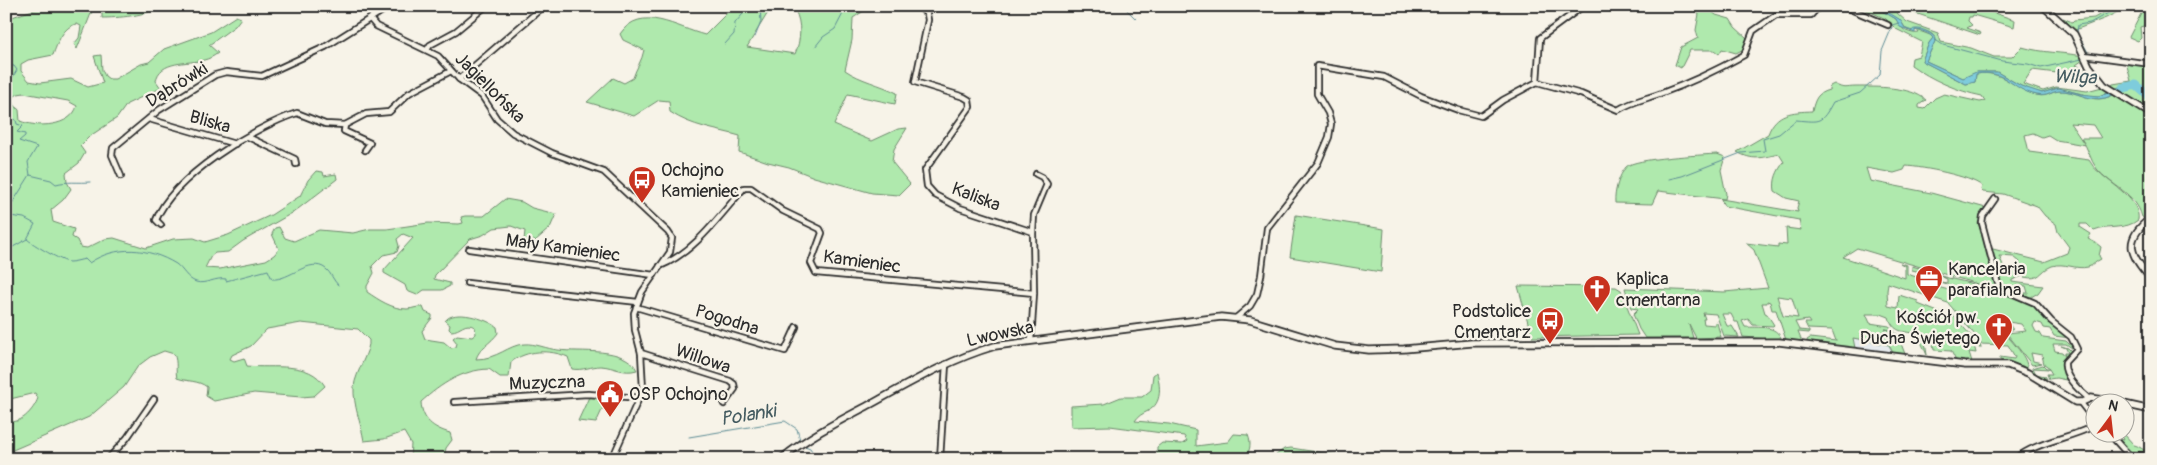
<svg xmlns="http://www.w3.org/2000/svg" width="2157" height="465" font-family="Pangolin,sans-serif">
<rect width="100%" height="100%" fill="#f7f3e8"/>
<filter id="ink" filterUnits="userSpaceOnUse"><feTurbulence type="fractalNoise" baseFrequency=".02" numOctaves="2"/><feDisplacementMap in="SourceGraphic" scale="10" xChannelSelector="R" yChannelSelector="G"/><feConvolveMatrix kernelMatrix="1 2 1 2 8 2 1 2 1" color-interpolation-filters="sRGB"/></filter>
<g filter="url(#ink)">
<!-- built -->
<polygon fill="#e7ebee" points="1852,337 1880,341 1890,345 1893,353 1854,348"/>
<!-- green -->
<g fill="#afe9ad" stroke="#6d8a6c" fill-rule="evenodd">
<path d="M45,6H159C149,16 116,18 102,18V7L92,11L77,49L74,44L79,38L81,26L77,24C63,26 57,44 53,55L28,60L21,64V71L29,81L40,83L71,79L88,87L103,83L94,56L101,55L102,70L105,76L109,79H115L141,64L149,62L164,49L211,32L236,16L241,18L235,26L209,45L218,53C214,56 209,59 204,60C189,64 159,60 156,81L161,88L127,104L117,118L90,136L80,146L85,153L79,163L66,173L67,182L71,189L63,200L51,210L53,222L74,229L72,237L77,240L80,247L87,248L105,239L114,238L146,248L173,239L194,238L205,242L228,235L271,215L300,196L308,180L316,171L323,172L324,176L336,174L337,179L294,212L243,241L228,252L215,253L211,256L205,268L220,269L266,260L274,255L279,249L272,234L275,228L279,227L285,238L294,241L319,230L353,233L370,229H387L428,223L459,224L463,223L461,217L465,216H484L505,199L522,202L532,208L556,214L550,228L535,241L524,240L525,231L511,226L494,228L483,235L470,239L435,275L434,279L450,283V286L442,290H424L417,295L407,291L405,285L384,273V270L413,238L403,234L397,239L399,246L397,252L383,255L372,266L374,273L367,286V292C379,300 392,309 407,309C413,309 417,306 423,307L425,312L432,315V318L422,331L425,339L444,342L451,348L456,347L457,343L453,338L457,335L472,337L476,334L475,327C464,321 461,331 451,331L449,329L450,325L445,321C454,308 487,319 497,327L498,333C491,343 479,348 476,359C498,359 508,345 524,344C535,343 547,349 558,350C580,353 625,346 637,370C623,374 615,367 601,366C591,366 583,371 572,369L568,357C549,349 527,350 511,362L509,377H500L489,369C462,370 441,384 421,402C422,420 433,428 450,433L452,440L446,448L444,459H410L411,444L404,432L384,439L364,441C361,423 353,405 354,387C355,373 371,350 369,340L358,329L301,323L267,329L251,346L232,355L230,359L234,361L244,358L247,366C273,369 309,360 325,386L314,396L301,397L254,393L214,401L206,396L207,387C198,380 188,382 177,378C175,370 178,363 174,354L164,351L150,357L138,366L124,387L89,417L6,453V420C19,427 34,410 38,398L35,393L6,400V58L10,54L6,49V19ZM24,93L68,101L77,106C71,127 37,128 20,121L19,110L11,101L12,98L18,94Z"/>
<path d="M734,6H772L747,47L795,54C801,40 802,24 795,10L798,6H867L865,10L853,18L852,40L845,70C861,81 880,84 897,93L895,104L848,94L834,125L872,141L898,129L907,128L894,149L892,162L910,184L899,195L872,193L814,177L789,167L768,162L739,152L740,136C716,129 692,127 670,112L669,101L659,100L634,116L587,102L613,78L624,83L633,78C636,68 642,61 644,50L623,40L620,34C641,3 677,28 705,35Z"/>
<polygon points="1687,6 1713,6 1711,11 1716,15 1730,19 1735,27 1747,38 1744,49 1736,53 1722,49 1719,54 1714,50 1690,50 1681,68 1675,65 1681,47 1698,38 1696,30 1699,14"/>
<path d="M1858,6C1870,6 1888,12 1898,21C1900,23 1899,26 1901,27C1905,32 1914,34 1919,33L1917,30L1930,35L1933,38L1929,43L1922,61L1966,84L1975,82L1976,74C2003,70 2010,86 2033,94C2047,99 2049,92 2059,91C2078,90 2092,106 2113,95L2151,115V215L2145,218L2142,217C2136,193 2111,186 2097,169C2090,160 2088,147 2081,138H2101L2093,125L2070,123L2085,145L2056,140L2048,135L2042,137L2033,133L2025,135L2029,152L2089,160C2092,164 2094,169 2099,172C2111,184 2141,200 2138,220C2126,230 2109,225 2094,231L2087,224H2080V227L2091,234L2088,239L2096,243L2101,247L2099,256L2101,259C2096,261 2093,266 2088,267C2076,270 2064,262 2052,266C2039,271 2041,281 2024,277L2027,274L2012,280V282L2043,286L2038,293L2031,297L2016,293H2028L2026,286H2015L2017,291L2015,292L2001,286L1997,273L2014,268L2020,262L2014,257L1999,256L2003,265L1999,267L1994,262L1989,248L2044,262L2067,253L2069,247L2058,232L2056,224L2045,216L2037,206L2003,194L1983,192L1981,190L1982,186C1970,176 1923,167 1906,166L1904,170L1894,173L1866,168L1870,181L1931,193L1986,208L1978,223L1992,261L1998,287L1984,286L1857,248L1843,257L1905,278V266L1900,263L1907,265V274L1926,280L1925,273L1912,270V266L1933,272L1936,274L1937,287L1953,291V286L1940,282L1947,283V279L1940,276L2003,291L2032,301L2071,338L2054,336L2050,329L2044,328L2042,324L2035,322L2033,326L2036,332L2040,333L2043,338L2066,341L2069,344L2074,346L2075,350L2066,344H2053L2055,351L2062,352L2066,358L2064,353H2068L2066,348L2061,346L2068,348L2073,353L2063,364L2071,381L2056,378L2049,379L2047,374H2052L2049,369L2033,368L2036,374L2045,376L2047,379L2033,373L2032,368L2043,365L2046,368H2050L2044,364L2042,355L2031,353L2033,361L2042,363L2032,365L2008,335L2007,333L2026,331L2021,324L2008,322L2013,330H2011L2005,322L1997,324C2005,335 2030,357 2027,370L2023,366L2000,360V357L2014,359L2015,357L2008,345L1980,344L1981,348H1979L1975,335L1948,303L1888,283L1887,291L1888,306L1898,308L1899,295L1918,301V304L1948,316L1950,312L1972,337L1976,353L1969,352L1972,362L1956,361L1951,351L1934,350L1933,344L1925,342L1927,355L1917,333C1903,332 1893,332 1889,317L1881,314H1866L1870,323L1889,326L1894,330L1885,329L1895,331H1889L1897,334L1898,336L1895,339L1900,341L1905,354L1893,353L1889,345L1853,338L1855,348L1808,343L1807,340L1810,338L1836,341L1832,330L1808,329L1805,323H1810L1808,320L1795,322L1799,330L1809,331V333L1798,332L1802,342L1786,340L1776,310H1772L1770,302L1767,301V303H1762L1765,313L1767,314L1774,325L1773,326L1753,325L1748,319L1742,321L1745,327C1759,328 1776,324 1782,340L1743,337L1738,322H1735L1731,314H1722L1727,326H1732L1739,337L1724,336L1716,314L1703,313L1705,319H1703L1704,324L1715,325V322L1717,323L1721,337L1696,338L1689,324L1693,338H1645L1639,329L1633,314L1638,309L1631,308L1625,288L1724,292L1768,288L1754,250L1746,243L1778,247V244L1787,245L1786,228L1801,230L1799,220L1724,206L1721,199L1798,212L1797,208L1799,201L1786,198L1775,191C1773,180 1777,171 1784,162L1779,154C1761,158 1753,161 1737,152L1768,134C1776,112 1792,112 1812,111C1815,99 1817,93 1829,90L1830,86L1834,84C1845,90 1845,87 1856,87C1876,87 1910,86 1926,100L1919,105V108L1924,109L1935,98L1944,94L1980,102L1985,101L1982,96C1957,91 1932,80 1911,65L1912,58L1919,56L1922,42L1896,29L1886,19ZM1777,296L1792,298L1798,318L1783,316Z"/>
<path d="M1870,6H1973L2015,20L2014,27L1973,15L1972,17H1969L1968,21L1972,25L1967,28L1981,33L1980,35L1900,8L1897,13L1907,22L1938,33L1941,42L1971,48L1994,57H2012L2022,47C2043,53 2061,52 2083,56V60L2076,65L2092,74L2064,78L2057,73L2032,70L2023,84L2043,91L2056,87L2087,91L2102,87L2108,92L2099,96H2092L2056,88L2044,93L2037,92L2021,86L1997,72H1976L1970,77L1963,78L1926,61L1936,39C1929,27 1917,32 1907,30L1899,19L1893,17L1886,10Z"/>
<polygon points="2115,6 2129,6 2106,18 2075,30 2063,18 2072,22 2074,20 2094,18"/>
<polygon points="2145,6 2151,6 2151,24 2140,27 2141,38 2138,41 2129,37"/>
<polygon points="2126,62 2151,67 2151,111 2117,93 2134,86 2132,82 2113,90 2109,87 2113,84 2131,81"/>
<path d="M1717,154L1725,157L1721,170L1726,194L1725,199L1658,191L1652,204L1615,203C1614,192 1619,175 1626,167C1634,158 1702,155 1717,154Z"/>
<polygon points="1296,215 1384,229 1381,272 1290,257"/>
<polygon points="1518,286 1616,287 1621,290 1638,335 1532,337"/>
<path d="M1157,372C1160,386 1163,403 1148,411C1142,414 1138,416 1135,421L1169,424L1196,430V446L1228,442L1234,434L1248,435C1252,445 1250,452 1243,459H1157V447L1162,443L1182,444L1187,441L1184,436L1110,426L1071,427V406L1104,404L1121,397H1142L1151,390L1153,375Z"/>
<polygon points="589,397 607,399 596,423 578,421"/>
<path d="M2111,433H2115L2120,439L2124,440L2121,433H2123L2134,445C2140,446 2143,451 2151,452V455L2133,453Z"/>
<polygon points="1291,448 1362,459 1271,459 1284,449"/>
</g>
<!-- water -->
<path fill="#7eccdc" stroke="#5d8c95" d="M1867,6C1881,8 1888,12 1899,19C1904,23 1902,28 1909,30C1915,32 1910,29 1916,29C1923,28 1933,34 1936,39L1926,61L1963,78L1976,72H1997L2021,86L2042,93L2059,88L2081,94L2099,96L2130,82H2132L2134,86C2123,87 2116,95 2105,98C2089,102 2075,90 2059,91C2050,92 2048,97 2037,95C2011,90 2007,69 1976,74L1975,82L1966,84L1922,61L1929,43L1933,38C1930,33 1921,30 1915,30V33L1900,27L1896,19L1884,12Z"/>
<g fill="none" stroke-linecap="round" stroke-linejoin="round">
<!-- stream -->
<g stroke="#5d8c95" stroke-width="1">
<polyline points="1123,6 1136,19"/>
<polyline points="1892,25 1899,23"/>
<polyline points="755,37 761,22 760,6"/>
<polyline points="1934,39 1943,45 2002,61 2028,64 2041,68 2082,59 2081,56"/>
<polyline points="725,44 734,34 735,23 750,6"/>
<polyline points="815,47 823,37 835,29 847,6"/>
<polyline points="2089,54 2077,33 2078,25 2090,23 2121,6"/>
<polyline points="6,65 14,66 17,70 6,88"/>
<polyline points="6,92 11,95 7,102 11,105 6,109"/>
<polyline points="6,117 16,120 17,124 23,126 17,132 25,134 25,136 19,141 37,147 28,162 30,175 8,210 10,216 24,218 35,224 27,239 6,251"/>
<path d="M30,175L51,180L56,184C67,181 78,183 90,182"/>
<path d="M1669,179L1682,176L1741,153L1765,151L1763,139L1779,134L1796,120C1820,122 1821,124 1833,102L1860,93L1880,75L1882,51L1892,27"/>
<path d="M27,239C32,244 63,262 69,262C74,262 80,260 85,259L89,263C116,245 148,247 176,264C183,269 187,279 196,282C205,285 216,277 226,279V281L268,270L272,279C289,281 310,256 326,269C331,273 333,280 338,285"/>
<polyline points="689,437 785,421 797,429 800,440"/>
<polyline points="805,446 810,448 817,459"/>
</g>
<!-- river -->
<polyline stroke="#7eccdc" stroke-width="9" points="2123,88 2136,85 2151,98"/>
<defs>
<g id="minor">
<polyline points="375,6 371,20 376,26 438,56 459,79 482,96 497,119 513,133 552,153 604,172 668,232 672,238 670,252 642,292 634,313 635,330 641,353 643,389 612,459"/>
<polyline points="918,6 927,14 928,20 915,82 964,97 969,100 970,107 925,170 927,186 935,195 960,208 1033,232 1034,293 1031,341"/>
<polyline points="1843,6 1888,25"/>
<polyline points="427,50 430,45 456,31 486,6"/>
<polyline points="2084,55 2151,64"/>
<polyline points="459,79 544,6"/>
<path d="M1537,82L1581,94L1618,110C1632,101 1646,99 1662,93C1690,83 1717,70 1744,55L1753,31L1776,15H1811L1819,6"/>
<polyline points="149,119 235,144"/>
<polyline points="345,125 344,131 370,143 365,150"/>
<polyline points="248,137 295,159 296,164"/>
<polyline points="121,176 112,155 113,148 159,110 215,75 226,72 262,76 325,47 390,6"/>
<path d="M1995,199L1983,216L1982,223L1998,284L2002,289L2035,303L2051,321L2071,337L2077,349L2065,362C2063,376 2078,389 2088,398"/>
<path d="M161,225L156,220C173,177 254,127 297,113L325,124L345,125L366,114L389,112L409,93L451,71"/>
<polyline points="1033,232 1034,215 1047,184 1042,177 1036,174"/>
<polyline points="469,249 654,275"/>
<path d="M660,266C695,252 720,215 744,188H751L783,211L820,229L822,233L811,263L816,273L1034,293"/>
<polyline points="467,283 638,302"/>
<polyline points="636,307 785,351 796,327"/>
<polyline points="1236,318 1250,306 1257,294 1261,276 1267,228 1318,163 1329,137 1331,124 1328,113 1317,94 1317,66 1384,77 1421,96 1458,110 1481,116 1503,100 1537,82 1540,38 1583,6"/>
<polyline points="641,353 730,381 734,384 735,389 724,404"/>
<polyline points="454,402 588,394 641,398"/>
<polyline points="2080,402 2094,420"/>
<polyline points="2108,432 2132,459"/>
<polyline points="2130,455 2151,456"/>
<polyline points="108,459 127,438 154,399"/>
<polyline points="940,459 946,364"/>
<path d="M2015,459C2038,441 2068,439 2094,426"/>
</g>
<g id="tertiary">
<polyline points="2043,6 2074,34 2089,66 2104,85 2151,114"/>
<path d="M2151,218C2123,239 2129,255 2151,278"/>
<polyline points="2124,404 2151,410"/>
<path d="M781,459C809,436 841,420 873,403C913,381 951,359 995,346L1221,317L1250,320L1335,346L1369,350L1404,349L1472,343L1779,342L1965,365H2008L2028,373L2075,402H2082L2091,398L2117,402"/>
</g>
</defs>
<!-- minor casing -->
<use href="#minor" stroke="#2b2b2b" stroke-width="8"/>
<!-- tertiary casing -->
<use href="#tertiary" stroke="#2b2b2b" stroke-width="9"/>
<!-- minor -->
<use href="#minor" stroke="#f7f3e8" stroke-width="4.5"/>
<!-- tertiary -->
<use href="#tertiary" stroke="#f7f3e8" stroke-width="5.5"/>
</g>
</g>
<!-- icons -->
<defs>
<symbol id="bus-pin" viewBox="-11 -11 22 30"><path d="M0 17L-7.5 6A9.5 9.5 0 1 1 7.5 6Z" fill="#c8321e" stroke="#f7f3e8"/><path d="M-5-6H5V4H4V6H2V4H-2V6H-4V4H-5ZM-3.5-4V0h7V-4ZM-3.5 1.2v1.5H-2V1.2ZM2 1.2v1.5H3.5V1.2Z" fill="#fff"/></symbol>
<symbol id="office-pin" viewBox="-11 -11 22 30"><path d="M0 17L-7.5 6A9.5 9.5 0 1 1 7.5 6Z" fill="#c8321e" stroke="#f7f3e8"/><path d="M-6-3h4V-5.5h4V-3h4V5H-6ZM-1-4.5V-3h2v-1.5ZM-6 0V1H6V0Z" fill="#fff"/></symbol>
<symbol id="church-pin" viewBox="-11 -11 22 30"><path d="M0 17L-7.5 6A9.5 9.5 0 1 1 7.5 6Z" fill="#c8321e" stroke="#f7f3e8"/><path d="M-1.2-6h2.4v3.5h3.3v2.4h-3.3V6h-2.4V-.1h-3.3v-2.4h3.3Z" fill="#fff"/></symbol>
<symbol id="civic-pin" viewBox="-11 -11 22 30"><path d="M0 17L-7.5 6A9.5 9.5 0 1 1 7.5 6Z" fill="#c8321e" stroke="#f7f3e8"/><path d="M-.6-6.5H3V-4.5H.6V-3L4-1V1h2V6H-6V1h2V-1L-.6-3ZM-1.2 2.5V6h2.4V2.5Z" fill="#fff"/></symbol>
</defs>
<g fill-rule="evenodd">
<use href="#bus-pin" x="626" y="164" width="32" height="43"/>
<use href="#office-pin" x="1913" y="263" width="32" height="43"/>
<use href="#church-pin" x="1581" y="273" width="32" height="43"/>
<use href="#bus-pin" x="1534" y="305" width="32" height="43"/>
<use href="#church-pin" x="1983" y="311" width="32" height="43"/>
<use href="#civic-pin" x="594" y="378" width="32" height="43"/>
</g>
<g text-anchor="middle" dominant-baseline="central" stroke-width="4.5" stroke-linejoin="round" paint-order="stroke">
<!-- street labels -->
<g font-size="18" fill="#2b2b2b" stroke="#f7f3e8">
<text transform="translate(177 85) rotate(-32)">Dąbrówki</text>
<text transform="translate(490 88) rotate(45)">Jagiellońska</text>
<text transform="translate(210 122) rotate(16)">Bliska</text>
<text transform="translate(976 197) rotate(21)">Kaliska</text>
<text transform="translate(563 248) rotate(8)">Mały Kamieniec</text>
<text transform="translate(862 262) rotate(8)">Kamieniec</text>
<text transform="translate(727 320) rotate(17)">Pogodna</text>
<text transform="translate(1000 334) rotate(-12)">Lwowska</text>
<text transform="translate(703 359) rotate(19)">Willowa</text>
<text transform="translate(547 383) rotate(-2)">Muzyczna</text>
</g>
<!-- poi labels -->
<g font-size="18" fill="#2b2b2b" stroke="#f7f3e8" text-anchor="start">
<text x="661" y="170">Ochojno<tspan x="661" dy="21">Kamieniec</tspan></text>
<text x="1948" y="269">Kancelaria<tspan x="1948" dy="21">parafialna</tspan></text>
<text x="1616" y="279">Kaplica<tspan x="1616" dy="21">cmentarna</tspan></text>
<text x="1531" y="311" text-anchor="end">Podstolice<tspan x="1531" dy="21">Cmentarz</tspan></text>
<text x="1980" y="317" text-anchor="end">Kościół pw.<tspan x="1980" dy="21">Ducha Świętego</tspan></text>
<text x="629" y="394">OSP Ochojno</text>
</g>
<!-- water labels -->
<g font-size="19" font-style="italic" fill="#445b60" stroke="#f7f3e8">
<text transform="translate(2075 77) rotate(2)">Wilga</text>
<text transform="translate(748 415) rotate(-9)">Polanki</text>
</g>
</g>
<!-- margin -->
<rect width="2157" height="465" fill="none" stroke="#f7f3e8" stroke-width="25"/>
<rect x="12" y="12" width="2132" height="440" fill="none" stroke="#2b2b2b" stroke-width="2" filter="url(#ink)"/>
<!-- north arrow -->
<g transform="translate(2110 418) rotate(15)"><circle r="24" fill="#f7f3e8" stroke="#a5a39c"/>
<path d="M0-4L9 19L0 12L-9 19Z" fill="#c8321e"/>
<text y="-8" font-size="14" font-weight="bold" text-anchor="middle" fill="#2b2b2b">N</text>
</g>
</svg>
